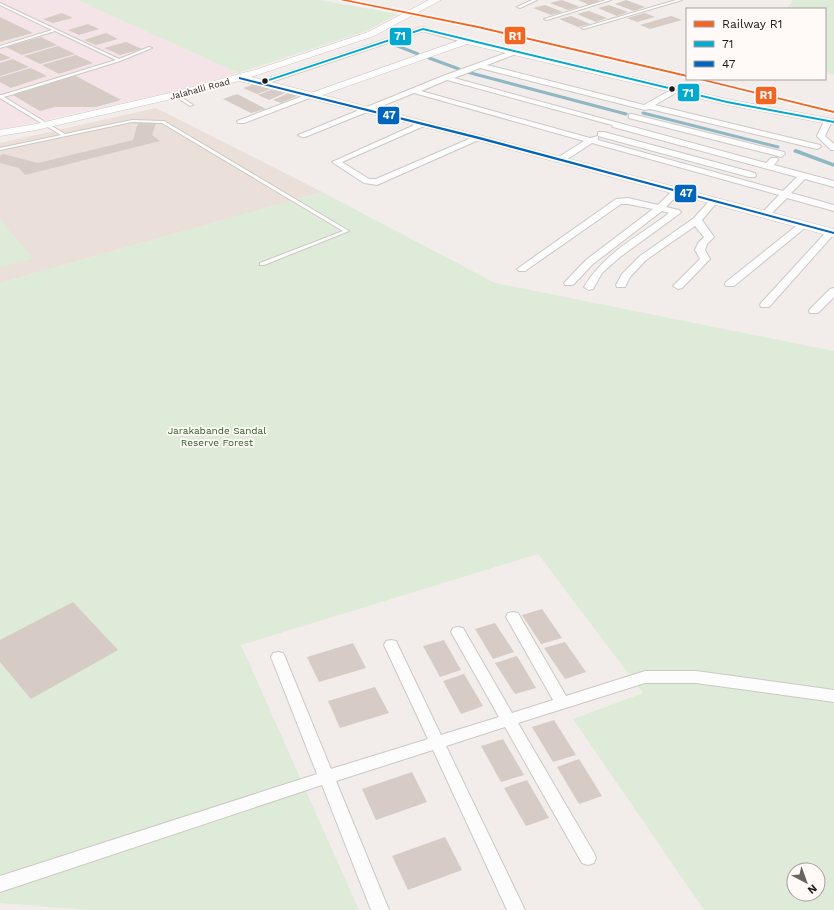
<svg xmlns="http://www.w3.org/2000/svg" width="834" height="910" font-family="'Work Sans',sans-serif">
<rect width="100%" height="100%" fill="#f2edea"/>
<!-- industrial -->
<polygon fill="#f4e4e7" points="0,0 77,0 238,73 168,93 0,130"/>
<!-- built -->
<polygon fill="#ebdfd9" points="156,108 322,192 0,283 0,143"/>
<!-- green -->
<g fill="#deebd8" fill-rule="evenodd">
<polygon points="77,0 319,0 398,14 366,31 238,73"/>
<polygon points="793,0 834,0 834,74 825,73 825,9 787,9"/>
<path d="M322,192L495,283L834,351V910H704L573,719L643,693L538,554L241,645L359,910H89L0,903V283ZM794,870H818V894H794Z"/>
<polygon points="0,219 33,258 0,268"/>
</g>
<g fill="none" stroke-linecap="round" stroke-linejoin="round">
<!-- stream-far1 -->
<g stroke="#8fb8c4" stroke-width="3">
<polyline points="390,43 418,54"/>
<polyline points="429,58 459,69"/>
<polyline points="467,72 626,114"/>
<polyline points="643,113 778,147"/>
<polyline points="795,151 799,152"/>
</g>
<!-- stream -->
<polyline stroke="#8fb8c4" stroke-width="3.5" points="796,151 834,165"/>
</g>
<!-- building -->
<g fill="#d6cbc5">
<polygon points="562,0 580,7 568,10 550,3"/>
<polygon points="578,0 597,0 601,1 589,5"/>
<polygon points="626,0 645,7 634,11 615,4"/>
<polygon points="545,5 563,12 551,15 533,8"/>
<polygon points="609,5 628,12 617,16 598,8"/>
<polygon points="589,11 607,18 596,22 577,14"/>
<polygon points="62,13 73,18 53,23 43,19"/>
<polygon points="645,13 655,17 637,22 627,18"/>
<polygon points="571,16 590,24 578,27 559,19"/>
<polygon points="671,16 682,20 650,29 640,25"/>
<polygon points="0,17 33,33 0,42"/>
<polygon points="88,24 99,29 79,35 68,30"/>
<polygon points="106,33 118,39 96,45 84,40"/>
<polygon points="41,37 57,45 22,55 6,47"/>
<polygon points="126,42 142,49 120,55 104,48"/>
<polygon points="58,46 75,54 40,64 24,56"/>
<polygon points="0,53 11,58 0,61"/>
<polygon points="76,55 93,63 59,74 42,65"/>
<polygon points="13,59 29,67 0,76 0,63"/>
<polygon points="31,68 47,76 11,88 0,82 0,77"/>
<polygon points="74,75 121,100 96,107 55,107 40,111 11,94"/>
<polygon points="255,84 271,89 257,94 243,88"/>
<polygon points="273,89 285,93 269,100 258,95"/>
<polygon points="289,93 297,96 281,103 273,100"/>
<polygon points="237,94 266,109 251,113 223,99"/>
<polygon points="138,123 156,123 152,135 160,141 25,175 19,168 0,163 0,156 3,154 38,163 133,140"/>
<polygon points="73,602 118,650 31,699 0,662 0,640"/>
<polygon points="542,609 562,638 541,644 522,615"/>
<polygon points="495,623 514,652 493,659 475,629"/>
<polygon points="444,640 461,670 440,677 423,646"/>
<polygon points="565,642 586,672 565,679 544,648"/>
<polygon points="353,643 366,668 319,682 307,657"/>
<polygon points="517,656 536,688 515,694 495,663"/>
<polygon points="464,674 483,706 461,714 443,681"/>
<polygon points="375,687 389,713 340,728 328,701"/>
<polygon points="554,720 576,755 553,762 532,727"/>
<polygon points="503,739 524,775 501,782 481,746"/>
<polygon points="579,759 602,796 579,804 557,767"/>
<polygon points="412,772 427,802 376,820 362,789"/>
<polygon points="527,780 549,818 526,826 504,788"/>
<polygon points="445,837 462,870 408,890 392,856"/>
</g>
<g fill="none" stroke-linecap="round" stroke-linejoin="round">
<defs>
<g id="service">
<polygon points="532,0 537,0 520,8 517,7"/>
<polygon points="606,0 611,0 547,20 544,19"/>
<polygon points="676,0 682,0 584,29 581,28"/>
<polygon points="0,3 119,59 149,47 152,48 120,61 4,97 65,134 132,120 164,121 349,231 264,265 260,265 260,263 343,231 162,123 132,122 0,150 0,148 61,135 0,98 0,95 2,95 116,60 55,31 0,48 0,46 52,30 0,5"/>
<polygon points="175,94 177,94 193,105 190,106 175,96"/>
</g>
<g id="minor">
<polygon points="423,27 470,41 466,43 423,31 262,85 259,85 255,83"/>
<path d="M514,50H517L521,52L487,65L644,105L676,87H679V91L655,105L820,145L821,147L817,149L650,109L645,110L480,68L454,78L766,163L771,158H777L778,160L774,165L834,181V187L805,179L791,193L834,205V211L787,198L768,217H762L760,215L762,213L779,195L592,143L563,162H557L556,160L557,158L584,141L414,93L305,137H302L298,135L443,76ZM447,80L612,125L613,127L797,177L783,191L598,140V136L590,138L421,91Z"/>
<polygon points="308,94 311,94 315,96 244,123 238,123 237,121"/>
<polygon points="629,114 632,114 784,152 785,154 781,157 778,156 629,118"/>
<polygon points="825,119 831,119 832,121 825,136 834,144 834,150 831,150 817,136"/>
<polygon points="421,122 425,124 424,126 342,162 369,179 376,179 476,136 479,136 483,138 377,185 364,183 332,162"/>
<polygon points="598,132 604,132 755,173 756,175 755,177 749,177 598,136"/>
<path d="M677,188L681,191L666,207L679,210L681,212L679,214L620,257L602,273L593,289L589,290L584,287C605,252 638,237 669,213L662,211L593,264L573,285H565L564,283L586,260L653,209L628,204H621L525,271H519L517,269L616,199L628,198L658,205L674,189Z"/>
<polygon points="714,198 718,201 702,220 714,237 707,244 705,250 710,259 682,288 678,289 673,286 700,259 695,250 698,243 704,237 695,226 646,260 630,277 625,287 617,287 616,285 622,274 640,256 694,218 711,199"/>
<polygon points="803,222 806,223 808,225 806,227 734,286 726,286 725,284 726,282 800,223"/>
<polygon points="831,229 834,230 834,234 769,307 761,307 760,305 761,303 828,230"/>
<polygon points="834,288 834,297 818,313 810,313 809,311 810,309 830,289"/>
<polygon points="513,612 518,613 566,696 645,671 696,671 834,690 834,702 696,683 645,683 518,723 594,853 596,858 594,863 588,865 582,863 505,727 446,746 525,910 507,910 433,750 336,781 389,910 371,910 322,785 0,892 0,876 317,774 271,657 273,653 278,652 283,653 285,657 331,769 428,739 384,645 386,641 391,640 396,641 441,735 499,717 451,632 453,628 458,627 463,628 512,713 553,700 506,617 508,613"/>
</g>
<polygon id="tertiary" points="466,38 727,99 834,119 834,125 727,105 467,44 314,98 308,98 306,96 308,94"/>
<polygon id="secondary" points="429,0 441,0 374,36 251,77 483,136 834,229 834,237 475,140 239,81 176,98 36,130 0,136 0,130 36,124 174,92 258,69 368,32"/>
</defs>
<!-- service casing -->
<use href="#service" stroke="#ccc8c5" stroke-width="2"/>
<!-- minor casing -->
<use href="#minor" stroke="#ccc8c5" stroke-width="2"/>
<!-- tertiary casing -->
<use href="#tertiary" stroke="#ccc8c5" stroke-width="1"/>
<!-- secondary casing -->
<use href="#secondary" stroke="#ccc8c5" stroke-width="1"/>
<!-- service -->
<use href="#service" fill="#fdfcfc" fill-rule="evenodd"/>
<!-- minor -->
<use href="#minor" fill="#fdfcfc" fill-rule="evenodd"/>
<!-- tertiary -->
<use href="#tertiary" fill="#fdfcfc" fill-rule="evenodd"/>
<!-- secondary -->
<use href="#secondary" fill="#fdfcfc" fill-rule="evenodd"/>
<defs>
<polygon id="bus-1" points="423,28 727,101 834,121 834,123 727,103 423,30 260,84 257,83"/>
<polygon id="bus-2" points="239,77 480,137 834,232 834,234 478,139 239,79"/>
</defs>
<!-- bus-1 casing -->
<use href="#bus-1" stroke="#fffaf8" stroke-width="3"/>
<!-- bus-2 casing -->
<use href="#bus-2" stroke="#fffaf8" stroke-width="3"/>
<!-- bus-1 -->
<use href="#bus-1" fill="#00a9ce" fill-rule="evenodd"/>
<!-- bus-2 -->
<use href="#bus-2" fill="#0065bd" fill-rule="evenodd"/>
<defs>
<g id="rail-1">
<polygon points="340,0 348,0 478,26 687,75 687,77 478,28"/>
<polygon points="696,79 703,79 834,111 834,113"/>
</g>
</defs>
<!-- rail-1 casing -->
<use href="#rail-1" stroke="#fffaf8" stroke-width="3"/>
<!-- rail-1 -->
<use href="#rail-1" fill="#f26522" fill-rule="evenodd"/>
</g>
<!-- markers -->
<g fill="#1d1a18" stroke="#fffaf8" stroke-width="1.5">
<circle cx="265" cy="81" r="3.5"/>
<circle cx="672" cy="89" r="3.5"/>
</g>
<g text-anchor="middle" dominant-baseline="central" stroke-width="3.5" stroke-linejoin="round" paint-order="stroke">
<!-- far-street labels -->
<g font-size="9" fill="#1d1a18" stroke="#fffaf8">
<text transform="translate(200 89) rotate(-15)">Jalahalli Road</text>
</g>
<!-- park labels -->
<g font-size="10" fill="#2e5d27" stroke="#fffaf8">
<text x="217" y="430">Jarakabande Sandal<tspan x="217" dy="12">Reserve Forest</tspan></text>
</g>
</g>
<g stroke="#fffaf8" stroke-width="1.5">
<rect x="504" y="26" width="22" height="19" rx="4" fill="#f26522"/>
<rect x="389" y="27" width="23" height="19" rx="4" fill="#00a9ce"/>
<rect x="677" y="83" width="23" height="19" rx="4" fill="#00a9ce"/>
<rect x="755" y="86" width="22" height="19" rx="4" fill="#f26522"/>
<rect x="377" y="106" width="23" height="19" rx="4" fill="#0065bd"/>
<rect x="674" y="184" width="23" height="19" rx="4" fill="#0065bd"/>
</g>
<g font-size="11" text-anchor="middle" font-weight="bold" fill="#fff">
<text x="515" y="40">R1</text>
<text x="400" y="40">71</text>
<text x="688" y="97">71</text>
<text x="766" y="99">R1</text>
<text x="389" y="119">47</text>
<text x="686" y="197">47</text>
</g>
<!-- legend -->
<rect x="686" y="8" width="140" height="72" fill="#fffaf8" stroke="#a5a09e"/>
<rect x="694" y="21" width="20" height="6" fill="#f26522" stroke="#a5a09e"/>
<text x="722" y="28" font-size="12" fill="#1d1a18">Railway R1</text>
<rect x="694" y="41" width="20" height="6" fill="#00a9ce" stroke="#a5a09e"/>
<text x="722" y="48" font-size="12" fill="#1d1a18">71</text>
<rect x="694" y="61" width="20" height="6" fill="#0065bd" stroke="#a5a09e"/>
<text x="722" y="68" font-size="12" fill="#1d1a18">47</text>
<!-- north arrow -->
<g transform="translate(806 882) rotate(139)"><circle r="19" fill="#fffaf8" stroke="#a5a09e"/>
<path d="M0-3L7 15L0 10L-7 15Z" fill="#686462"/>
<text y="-6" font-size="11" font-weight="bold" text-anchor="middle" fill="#1d1a18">N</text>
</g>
</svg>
